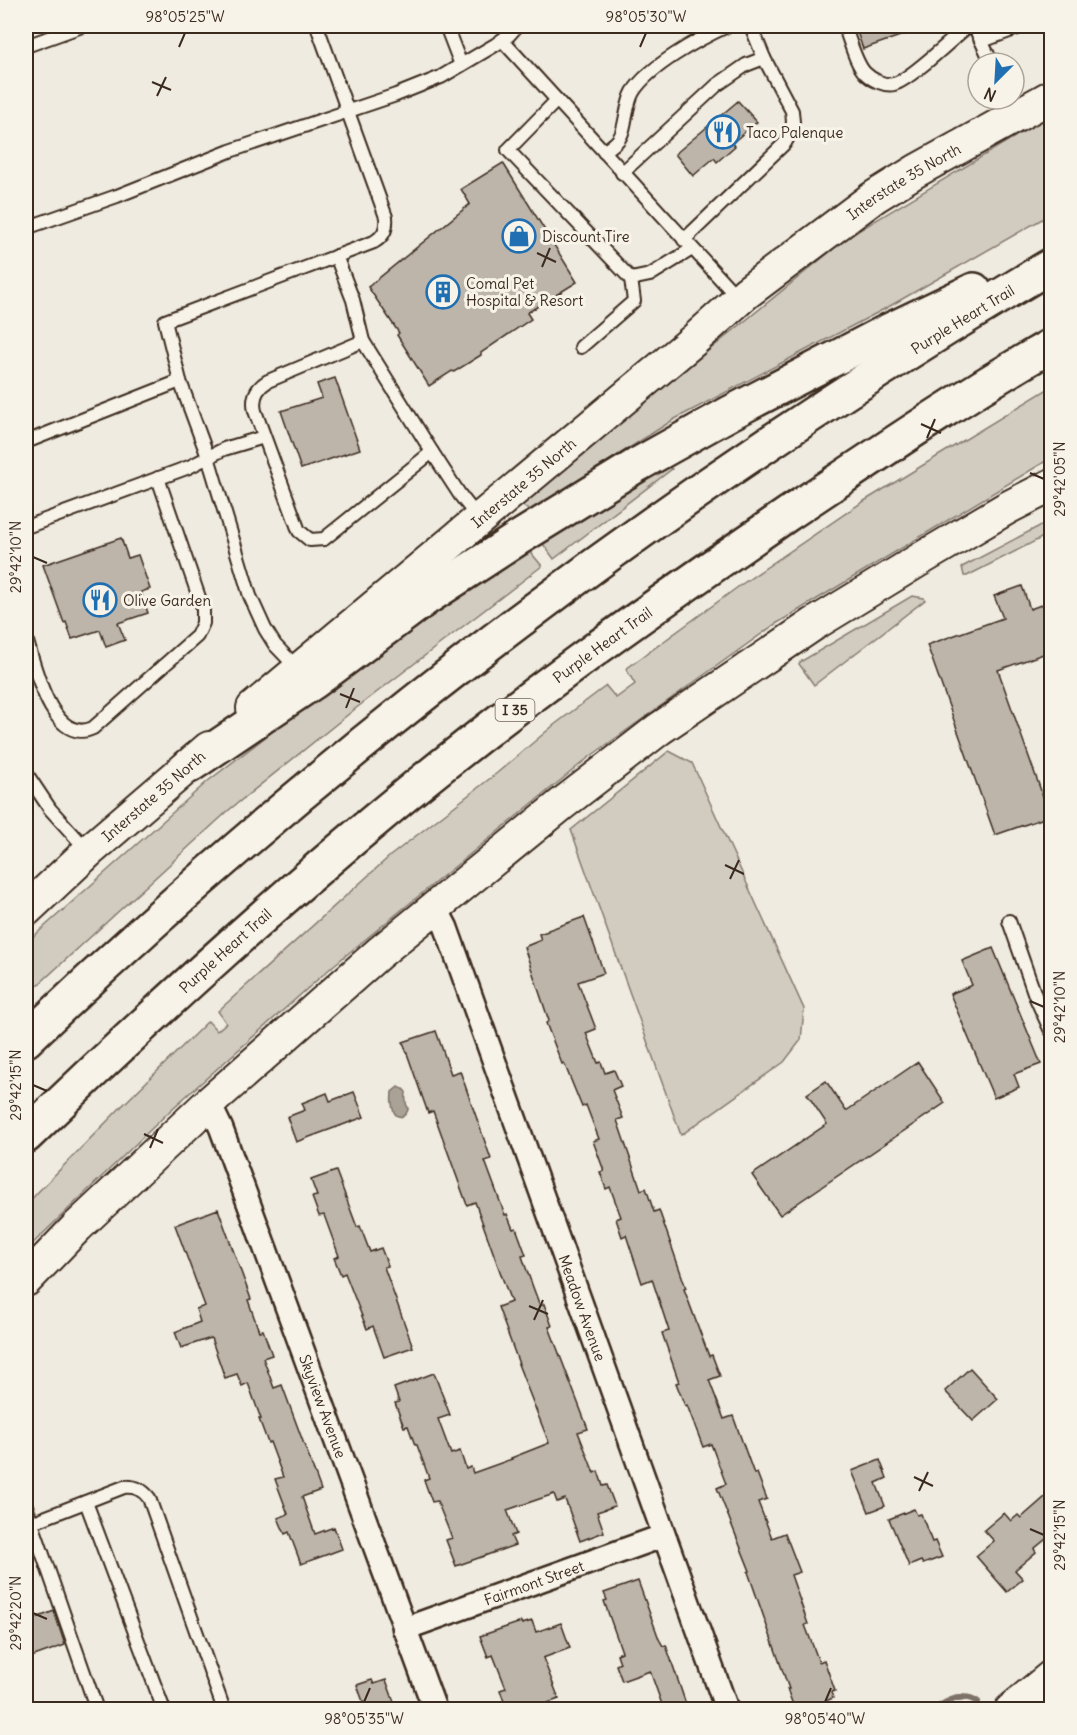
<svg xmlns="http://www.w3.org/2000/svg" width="1077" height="1735" font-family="Delius,sans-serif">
<rect width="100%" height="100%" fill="#efebe0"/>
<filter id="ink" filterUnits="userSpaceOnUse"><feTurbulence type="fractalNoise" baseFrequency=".0167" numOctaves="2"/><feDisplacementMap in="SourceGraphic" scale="12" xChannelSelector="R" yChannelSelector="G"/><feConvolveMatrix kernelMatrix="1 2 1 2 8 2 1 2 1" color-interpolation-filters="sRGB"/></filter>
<g filter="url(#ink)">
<!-- green -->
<g fill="#d1cbc0" stroke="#867a6f" stroke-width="1.5">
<polygon points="1051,115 1051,214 890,306 673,420 530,511 520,504 848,237"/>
<polygon points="1051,387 1051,458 774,625 588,758 334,965 174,1107 26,1250 26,1205 38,1192 123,1105 208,1021 217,1031 226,1023 218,1011 390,856 497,773 554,725 606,686 616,698 635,684 626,669 742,584 861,503"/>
<polygon points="662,462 672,469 554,559 538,537"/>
<polygon points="1051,520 1051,533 967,576 964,576 962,567"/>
<polygon points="527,548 542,566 355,709 229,810 26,996 26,943 208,781 340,680"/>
<polygon points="912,596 924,598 925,600 814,685 799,664 800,662"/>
<polygon points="669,751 692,763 804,1009 801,1040 784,1062 681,1135 571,830"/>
</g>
<!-- water -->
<path fill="#aaa296" stroke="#7e7266" stroke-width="1.5" d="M398,1087L403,1089L406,1092C406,1095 405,1099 406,1102C406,1107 410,1107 407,1112C406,1114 405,1115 403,1116C391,1120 391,1099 392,1092Z"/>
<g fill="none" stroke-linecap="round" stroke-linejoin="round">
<!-- stream -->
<path stroke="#7e7266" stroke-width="6" d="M935,1710C946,1700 965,1692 978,1702"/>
</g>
<!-- building -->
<g fill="#bdb5aa" stroke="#3b2a1e" stroke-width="1.5">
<polygon points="855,26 923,26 923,28 863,49"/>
<polygon points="738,101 757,122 732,143 735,146 717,162 714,158 693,176 675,154"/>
<polygon points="503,163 577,282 527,313 531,319 481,353 481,355 454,372 452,371 429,386 397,335 399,333 368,287 470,204 461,189"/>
<polygon points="335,378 360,449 301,469 281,411 322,398 317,384"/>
<polygon points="121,538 128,558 138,555 150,589 141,592 148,613 118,623 125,640 106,647 100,630 72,639 66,622 64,623 43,565"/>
<polygon points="1022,586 1030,609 1052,601 1052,651 998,670 1050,816 995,835 927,645 1003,618 994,596"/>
<polygon points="584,917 604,973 578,982 596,1029 586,1033 598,1063 601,1062 605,1073 614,1070 621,1086 612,1090 623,1118 617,1120 641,1190 646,1188 654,1212 659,1210 686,1288 684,1289 709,1356 712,1355 720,1376 709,1380 724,1419 733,1416 754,1474 757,1473 767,1499 758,1502 772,1538 785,1533 800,1572 791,1575 808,1624 805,1625 819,1662 824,1660 835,1691 831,1692 833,1698 803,1710 795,1710 787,1689 789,1689 748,1572 750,1571 717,1488 726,1484 711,1444 703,1447 687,1405 685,1406 676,1383 679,1382 662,1333 669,1331 652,1279 642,1283 626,1235 622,1237 616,1219 621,1217 610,1187 606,1189 600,1172 604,1171 593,1141 599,1139 586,1105 582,1107 564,1063 562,1064 546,1023 549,1021 524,947 541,940 539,934 548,931 548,930"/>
<polygon points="993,948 1041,1064 1014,1074 1019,1087 994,1098 950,994 972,985 962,961"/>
<polygon points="436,1031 451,1074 460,1071 491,1159 485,1161 505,1215 507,1214 513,1229 516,1228 526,1255 522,1256 527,1271 540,1306 544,1304 552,1326 549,1327 588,1429 578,1432 594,1473 598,1471 603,1486 607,1485 615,1506 597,1512 604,1532 580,1541 565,1499 557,1502 554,1494 507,1510 516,1534 511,1536 515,1545 456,1566 446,1540 452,1538 437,1501 432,1502 424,1480 429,1478 417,1445 415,1445 408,1426 404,1427 395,1403 399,1402 394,1388 434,1373 450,1415 438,1419 451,1454 460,1451 466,1469 471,1467 473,1473 512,1459 511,1458 549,1443 518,1364 519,1364 498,1307 511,1302 475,1202 467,1205 433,1111 428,1113 403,1042"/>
<polygon points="918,1062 945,1103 780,1215 752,1175 827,1124 807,1094 826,1081 846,1111"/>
<polygon points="354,1092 364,1117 296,1142 287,1117 305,1110 302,1103 327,1093 330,1101"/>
<polygon points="336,1171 357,1227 360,1226 370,1252 381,1248 388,1266 384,1267 413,1347 384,1357 373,1326 367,1329 345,1273 341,1275 334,1258 339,1256 324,1215 319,1216 312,1197 317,1196 311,1180"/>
<polygon points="218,1209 251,1299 248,1300 259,1331 263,1330 272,1355 263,1358 274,1388 282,1385 321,1490 302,1497 315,1534 334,1527 342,1549 301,1564 289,1532 285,1534 278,1518 288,1514 275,1479 283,1477 270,1442 268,1443 259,1419 261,1419 248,1383 242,1386 237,1374 225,1378 211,1338 181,1348 175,1332 200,1322 196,1309 205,1306 175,1225"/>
<polygon points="970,1368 998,1399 973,1421 945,1391"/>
<polygon points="880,1460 887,1478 876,1483 885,1506 869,1512 852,1471"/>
<polygon points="1052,1491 1052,1534 1034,1549 1036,1552 1015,1570 1023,1579 1007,1592 976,1556 994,1541 984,1530 1004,1513 1011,1521 1018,1515 1021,1518"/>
<polygon points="914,1509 917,1515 921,1514 932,1542 935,1541 942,1557 923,1564 921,1561 909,1566 889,1519"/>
<polygon points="638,1581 659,1639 663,1646 666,1645 688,1710 664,1710 650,1671 622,1681 616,1665 620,1663 617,1654 622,1652 604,1601 607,1600 604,1593"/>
<polygon points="54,1611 65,1645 26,1659 26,1622"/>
<polygon points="532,1621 536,1632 561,1623 570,1648 543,1658 559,1699 542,1705 543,1710 507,1710 500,1690 506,1688 493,1655 488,1657 480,1636 521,1622 522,1624"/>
<polygon points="372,1680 374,1684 386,1680 397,1710 366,1710 357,1685"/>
</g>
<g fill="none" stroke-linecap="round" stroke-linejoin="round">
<defs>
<g id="lane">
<polyline points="446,26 461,65"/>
<path d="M844,26C850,39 855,63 865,73C872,80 884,86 894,84C910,80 953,38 968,26"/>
<polyline points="974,26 992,63"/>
<polyline points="502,40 738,298"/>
<polyline points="982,41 1023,26"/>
<polyline points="26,46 82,26"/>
<polyline points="557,100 508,150 631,279"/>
<path d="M604,152C608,148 614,145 618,140C626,132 625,106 633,92C649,66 699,39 727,26"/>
<polyline points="622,173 717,85 746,65 764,58"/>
<polyline points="26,228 117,196 230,151 396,95 441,77 495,45 509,35 517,26"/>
<polyline points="684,240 785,143 791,132 793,122 792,111 764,58 751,26"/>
<polyline points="336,256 353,300 363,341 432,452 460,495 479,519"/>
<path d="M363,341L268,381C256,388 252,398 255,411L299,531L310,540L324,539L432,452"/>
<polyline points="581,347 634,301 631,279 650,275 692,249"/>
<polyline points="26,442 180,381"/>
<polyline points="26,527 189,467 224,449 264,437"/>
<path d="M26,638C34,664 52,747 93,728L197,636L203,623V609L158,478"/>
<path d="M298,669L275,645L265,629L250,596L208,457L180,381L165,321L374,242C384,236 387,229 386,217L317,26"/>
<polyline points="26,773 50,809 88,851"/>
<polyline points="1009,921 1036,998 1050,1029 1052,1030"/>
<polyline points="86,1502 164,1710"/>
<polyline points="26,1506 97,1710"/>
<path d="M31,1523L124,1487C135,1486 142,1489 149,1498L224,1710"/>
</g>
<g id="street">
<path id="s1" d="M436,908L446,927L727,1710"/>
<path id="s2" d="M209,1103L221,1128L435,1710"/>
<path id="s3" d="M404,1629L663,1536"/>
</g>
<g id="secondary">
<path id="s4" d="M253,708L694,340L746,293L874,197L916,171L1052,96"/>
<path id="s5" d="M26,910L89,851L209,748"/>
<polyline points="26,1280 77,1227 209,1103 379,953 562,804 659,729 814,624 924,557 1007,508 1052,485"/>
<polyline points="1011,1710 1052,1676"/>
</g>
<g id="highway">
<polyline points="189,766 315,681 425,599 517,539 637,465 730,413 886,332 974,290"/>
<path id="s6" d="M26,1040C334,745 683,482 1052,265"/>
<path id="s7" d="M26,1136C140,1026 257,918 379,817C509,708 648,610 788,514C875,456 961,397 1052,345"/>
</g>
</defs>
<!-- lane casing -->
<use href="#lane" stroke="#3b2a1e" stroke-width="16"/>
<!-- street casing -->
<use href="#street" stroke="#3b2a1e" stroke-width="27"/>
<!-- secondary casing -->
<use href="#secondary" stroke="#3b2a1e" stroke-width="36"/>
<!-- highway casing -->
<use href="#highway" stroke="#3b2a1e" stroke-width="38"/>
<!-- lane -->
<use href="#lane" stroke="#f7f3e8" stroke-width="12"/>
<!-- street -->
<use href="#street" stroke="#f7f3e8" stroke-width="22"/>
<!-- secondary -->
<use href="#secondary" stroke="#f7f3e8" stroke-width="32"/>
<!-- highway -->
<use href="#highway" stroke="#f7f3e8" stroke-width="33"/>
</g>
</g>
<!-- ticks -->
<path fill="none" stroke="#3b2a1e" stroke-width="2" d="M179,47L185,33M640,47L646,33M152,82L171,90M157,96L166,77M537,253L556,262M542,267L550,248M921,424L941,433M927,438L935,419M1030,473L1044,479M33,557L47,563M340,694L360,702M346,708L354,688M725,865L744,874M730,879L739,860M1030,1001L1044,1007M33,1085L47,1091M144,1134L163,1143M150,1148L158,1129M529,1306L548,1314M534,1320L543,1300M914,1477L933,1486M919,1491L928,1472M1030,1529L1044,1535M33,1613L47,1619M364,1702L370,1688M825,1702L831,1688"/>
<!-- icons -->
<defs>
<symbol id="restaurant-ring" viewBox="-11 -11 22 22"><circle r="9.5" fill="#f7f3e8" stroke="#1f6fb2" stroke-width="1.5"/><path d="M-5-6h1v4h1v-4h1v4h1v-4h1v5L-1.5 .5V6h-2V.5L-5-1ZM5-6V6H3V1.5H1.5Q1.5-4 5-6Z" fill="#1f6fb2"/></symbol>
<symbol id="shop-ring" viewBox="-11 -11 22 22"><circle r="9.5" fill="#f7f3e8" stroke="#1f6fb2" stroke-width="1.5"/><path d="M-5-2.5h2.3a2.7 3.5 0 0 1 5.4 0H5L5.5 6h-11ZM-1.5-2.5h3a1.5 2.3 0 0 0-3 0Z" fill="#1f6fb2"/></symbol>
<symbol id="building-ring" viewBox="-11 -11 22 22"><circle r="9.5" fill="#f7f3e8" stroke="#1f6fb2" stroke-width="1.5"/><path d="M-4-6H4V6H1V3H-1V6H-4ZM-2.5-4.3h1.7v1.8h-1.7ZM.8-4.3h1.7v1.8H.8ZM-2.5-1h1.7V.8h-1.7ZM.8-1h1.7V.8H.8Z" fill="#1f6fb2"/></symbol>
</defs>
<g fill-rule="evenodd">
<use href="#restaurant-ring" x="704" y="113" width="38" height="38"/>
<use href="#shop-ring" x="500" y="217" width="38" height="38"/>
<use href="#building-ring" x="424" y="273" width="38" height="38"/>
<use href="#restaurant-ring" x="81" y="581" width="38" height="38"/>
</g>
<g text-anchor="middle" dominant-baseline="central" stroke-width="6" stroke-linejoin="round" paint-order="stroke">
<!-- shield labels -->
<rect fill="#f7f3e8" stroke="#73665b" stroke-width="1.5" x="495.5" y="699" width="39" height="22" rx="4.5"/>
<g font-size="14" font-weight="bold" fill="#3b2a1e">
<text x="515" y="710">I 35</text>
</g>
<!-- poi labels -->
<g font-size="15" fill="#3b2a1e" stroke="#f7f3e8" text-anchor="start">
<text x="746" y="132">Taco Palenque</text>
<text x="542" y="236">Discount Tire</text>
<text x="466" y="283">Comal Pet<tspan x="466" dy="17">Hospital &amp; Resort</tspan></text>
<text x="123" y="600">Olive Garden</text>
</g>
<!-- street labels -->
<g font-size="15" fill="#3b2a1e" stroke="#f7f3e8">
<text stroke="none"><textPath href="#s4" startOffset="838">Interstate 35 North</textPath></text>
<text stroke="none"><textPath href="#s6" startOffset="1184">Purple Heart Trail</textPath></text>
<text stroke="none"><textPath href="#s4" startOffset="352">Interstate 35 North</textPath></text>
<text stroke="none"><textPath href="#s7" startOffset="758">Purple Heart Trail</textPath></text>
<text stroke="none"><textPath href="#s5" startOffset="171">Interstate 35 North</textPath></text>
<text stroke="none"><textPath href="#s7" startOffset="272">Purple Heart Trail</textPath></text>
<text stroke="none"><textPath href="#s1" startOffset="426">Meadow Avenue</textPath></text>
<text stroke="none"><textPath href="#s2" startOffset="324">Skyview Avenue</textPath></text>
<text stroke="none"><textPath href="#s3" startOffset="138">Fairmont Street</textPath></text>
</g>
</g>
<!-- margin -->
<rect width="1077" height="1735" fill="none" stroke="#f7f3e8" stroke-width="66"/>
<!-- north arrow -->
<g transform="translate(996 81) rotate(204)"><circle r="28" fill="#f7f3e8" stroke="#aca397" stroke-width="1.5"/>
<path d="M0-4.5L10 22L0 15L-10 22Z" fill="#1f6fb2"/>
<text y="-9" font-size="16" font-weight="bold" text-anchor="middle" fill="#3b2a1e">N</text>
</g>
<rect x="33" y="33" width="1011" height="1669" fill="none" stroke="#3b2a1e" stroke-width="2"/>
<g font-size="15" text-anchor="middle" fill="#3b2a1e">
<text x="185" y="22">98°05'25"W</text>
<text x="646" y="22">98°05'30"W</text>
<text transform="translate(1060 479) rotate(-90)" y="5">29°42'05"N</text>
<text transform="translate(16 557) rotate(-90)" y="5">29°42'10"N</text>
<text transform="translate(1060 1007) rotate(-90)" y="5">29°42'10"N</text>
<text transform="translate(16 1085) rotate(-90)" y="5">29°42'15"N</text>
<text transform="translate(1060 1535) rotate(-90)" y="5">29°42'15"N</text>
<text transform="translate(16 1613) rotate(-90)" y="5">29°42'20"N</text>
<text x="364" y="1724">98°05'35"W</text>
<text x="825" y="1724">98°05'40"W</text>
</g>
</svg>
